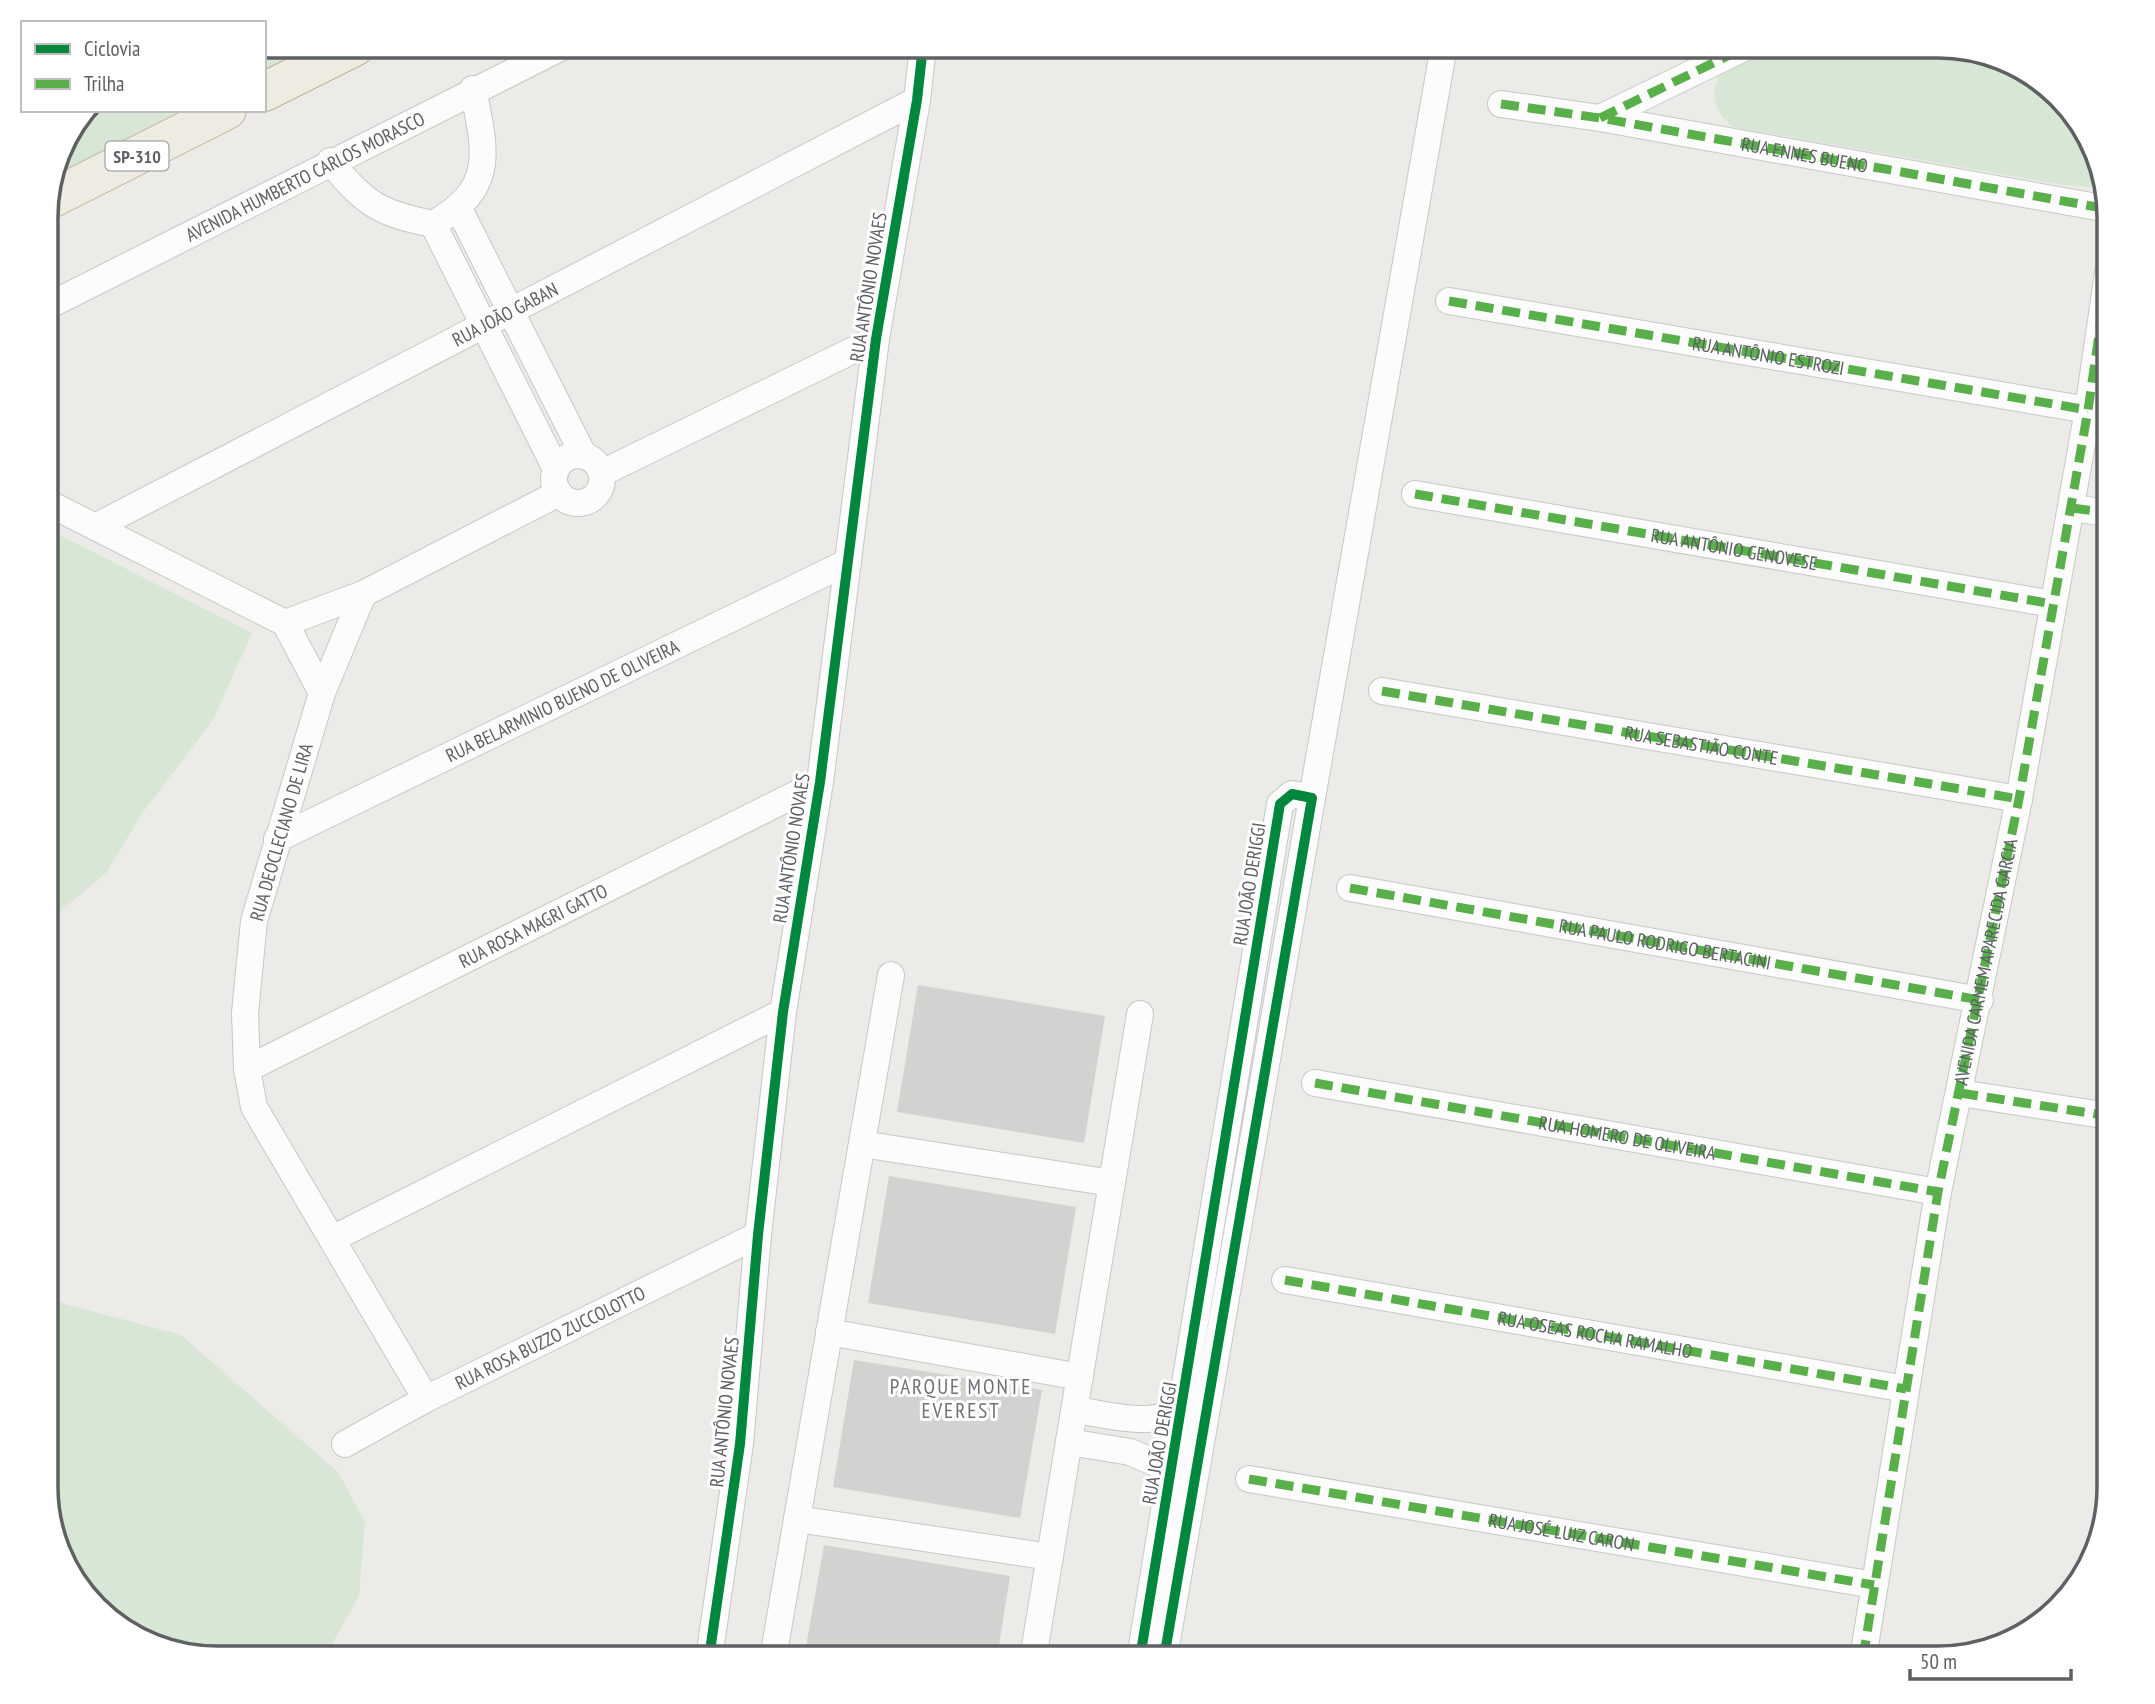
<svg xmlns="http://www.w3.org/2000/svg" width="2155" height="1704" font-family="'PT Sans Narrow',sans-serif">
<rect width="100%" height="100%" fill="#ecebe8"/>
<!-- green -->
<g fill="#d7e6d5">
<polygon points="264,46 316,46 264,71"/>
<path d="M1763,46H1939L2003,58L2051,88L2092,141L2102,183L2091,187L2064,185L1733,127C1712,111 1707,83 1728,64C1736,56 1752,51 1763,46Z"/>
<polygon points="87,110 186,110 54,176 63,141"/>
<polygon points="46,528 252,633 213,720 143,812 106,873 46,923"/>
<polygon points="46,1295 65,1304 181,1335 338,1472 365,1522 359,1596 324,1658 216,1658 161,1649 104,1616 63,1563 46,1498"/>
</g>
<!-- building -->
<g fill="#d3d2d0">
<polygon points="918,985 1105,1016 1084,1143 897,1112"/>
<polygon points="889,1176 1076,1207 1055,1334 868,1303"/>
<polygon points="854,1360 1042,1390 1020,1518 833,1487"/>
<polygon points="824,1545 1010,1576 997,1658 925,1658 926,1656 878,1648 876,1658 804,1658"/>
</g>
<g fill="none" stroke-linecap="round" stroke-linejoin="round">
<defs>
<g id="minor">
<polyline points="1501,104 1600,118 2108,209"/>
<polyline points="1600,118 1748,46"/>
<path d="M330,161C365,204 378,213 433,224C496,188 486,153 473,89"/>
<polyline points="459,209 584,456"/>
<polyline points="433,224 556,469"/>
<polyline points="1449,301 2088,410"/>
<path id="s1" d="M46,307L564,46"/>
<circle cx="578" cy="479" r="24"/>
<polyline points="602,473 876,339"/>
<polyline points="1415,494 2053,604"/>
<polyline points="46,502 285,623 322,693"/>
<polyline points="2072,508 2109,513"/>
<path id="s2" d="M95,527L917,100"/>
<polyline points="363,594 322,693 254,921 245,1013 247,1069 254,1107 426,1399"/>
<polyline points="285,623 363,594 559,493"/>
<polyline points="1382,691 2019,799"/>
<polyline points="1312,798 1444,46"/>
<path id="s3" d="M277,839L848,562"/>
<polyline points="1350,888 1980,1000"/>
<path id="s4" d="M247,1069L820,782"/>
<polyline points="1315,1083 1938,1192"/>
<polyline points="1960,1093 2109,1116"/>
<polyline points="862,1144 1112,1183"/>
<polyline points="332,1239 783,1012"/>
<path id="s5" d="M1285,1280L1906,1389"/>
<polyline points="829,1332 1080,1377"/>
<path d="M1075,1410C1098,1413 1123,1420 1147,1419C1165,1418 1179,1411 1197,1413"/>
<polyline points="1069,1442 1130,1452 1186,1476"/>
<path id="s6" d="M345,1444L426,1399L758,1235"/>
<path id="s7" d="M1249,1479L1874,1585"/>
<polyline points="797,1519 1050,1557"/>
<polyline points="709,1658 740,1444 758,1235 783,1012 820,782 876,339 917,100 923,46"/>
<polyline points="773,1658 891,975"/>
<polyline points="1033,1658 1140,1014"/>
<polyline points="1140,1658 1280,804 1292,794 1312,798 1164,1658"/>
<path id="s8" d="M1863,1658L1938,1192L2019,799L2088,410L2109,266"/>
</g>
<g id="motorway">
<polyline points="264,92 356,46"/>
<polyline points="47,201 227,110"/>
</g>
</defs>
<!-- minor casing -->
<use href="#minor" stroke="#c7c7c7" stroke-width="28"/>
<!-- motorway casing -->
<use href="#motorway" stroke="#bfb399" stroke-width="40"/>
<!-- minor -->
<use href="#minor" stroke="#fcfcfc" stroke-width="26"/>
<!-- motorway -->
<use href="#motorway" stroke="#eeebe3" stroke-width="38"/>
<!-- quiet -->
<g stroke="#59b04a" stroke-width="9" stroke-dasharray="18 9" stroke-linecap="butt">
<path id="s9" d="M1501,104L1600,118L2108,209"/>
<polyline points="1600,118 1748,46"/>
<path id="s10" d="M1449,301L2088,410"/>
<path id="s11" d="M1415,494L2053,604"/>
<polyline points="2072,508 2109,513"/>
<path id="s12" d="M1382,691L2019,799"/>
<path id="s13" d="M1350,888L1980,1000"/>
<path id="s14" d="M1315,1083L1938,1192"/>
<polyline points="1960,1093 2109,1116"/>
<polyline points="1285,1280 1906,1389"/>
<polyline points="1249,1479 1874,1585"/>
<polyline points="1863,1658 1938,1192 2019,799 2088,410 2109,266"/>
</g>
<defs>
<g id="cycleway">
<polyline points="709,1658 740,1444 758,1235 783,1012 820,782 876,339 917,100 923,46"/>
<polyline points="1140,1658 1280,804 1292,794 1312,798 1164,1658"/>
</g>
</defs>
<!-- cycleway casing -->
<use href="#cycleway" stroke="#fff" stroke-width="15"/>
<!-- cycleway -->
<use href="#cycleway" stroke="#00873e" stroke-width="10"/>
</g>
<g text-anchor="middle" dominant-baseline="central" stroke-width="6" stroke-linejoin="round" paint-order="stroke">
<!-- shield labels -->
<rect fill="#fff" stroke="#8e9092" stroke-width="2" x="105.5" y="141.5" width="63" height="29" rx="5"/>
<g font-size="18" font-weight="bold" fill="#5e6064">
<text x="137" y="156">SP-310</text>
</g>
<!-- street labels -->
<g font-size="19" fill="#5e6064" stroke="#fff">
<text stroke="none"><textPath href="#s9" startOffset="308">RUA ENNES BUENO</textPath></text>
<text stroke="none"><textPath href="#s1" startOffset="290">AVENIDA HUMBERTO CARLOS MORASCO</textPath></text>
<text transform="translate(868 287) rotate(-81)">RUA ANTÔNIO NOVAES</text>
<text stroke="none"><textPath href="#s2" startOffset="462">RUA JOÃO GABAN</textPath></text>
<text stroke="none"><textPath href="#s10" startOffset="324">RUA ANTÔNIO ESTROZI</textPath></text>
<text stroke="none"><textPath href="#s11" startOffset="324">RUA ANTÔNIO GENOVESE</textPath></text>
<text stroke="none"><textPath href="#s3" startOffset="317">RUA BELARMINIO BUENO DE OLIVEIRA</textPath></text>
<text stroke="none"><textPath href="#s12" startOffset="324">RUA SEBASTIÃO CONTE</textPath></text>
<text transform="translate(281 832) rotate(-74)">RUA DEOCLECIANO DE LIRA</text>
<text transform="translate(791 848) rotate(-81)">RUA ANTÔNIO NOVAES</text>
<text transform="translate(1249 884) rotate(-81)">RUA JOÃO DERIGGI</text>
<text stroke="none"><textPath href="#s4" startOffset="320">RUA ROSA MAGRI GATTO</textPath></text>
<text stroke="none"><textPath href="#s13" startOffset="320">RUA PAULO RODRIGO BERTACINI</textPath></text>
<text stroke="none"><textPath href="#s8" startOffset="707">AVENIDA CARMEM APARECIDA GARCIA</textPath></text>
<text stroke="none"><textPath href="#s14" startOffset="317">RUA HOMERO DE OLIVEIRA</textPath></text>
<text stroke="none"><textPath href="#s5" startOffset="315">RUA OSEAS ROCHA RAMALHO</textPath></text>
<text stroke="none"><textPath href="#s6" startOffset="231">RUA ROSA BUZZO ZUCCOLOTTO</textPath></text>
<text transform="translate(724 1412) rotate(-84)">RUA ANTÔNIO NOVAES</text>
<text transform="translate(1159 1443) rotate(-80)">RUA JOÃO DERIGGI</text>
<text stroke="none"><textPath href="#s7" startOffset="317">RUA JOSÉ LUIZ CARON</textPath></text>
</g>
<!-- neighbourhood labels -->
<g font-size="21" letter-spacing="2" fill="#6f7276" stroke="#fff">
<text x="961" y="1386">PARQUE MONTE<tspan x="961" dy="24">EVEREST</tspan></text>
</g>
</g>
<!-- crop -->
<path d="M0 0H2155V1704H0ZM217 58H1938A159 159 0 0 1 2097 217V1487A159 159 0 0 1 1938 1646H217A159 159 0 0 1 58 1487V217A159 159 0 0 1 217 58Z" fill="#fff" fill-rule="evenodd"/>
<path fill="none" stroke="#5e6064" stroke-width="3.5" d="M217 58H1938A159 159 0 0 1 2097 217V1487A159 159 0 0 1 1938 1646H217A159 159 0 0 1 58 1487V217A159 159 0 0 1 217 58Z"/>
<!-- legend -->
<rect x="21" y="21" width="245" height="91" fill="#ffffff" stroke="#bfbfc1" stroke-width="2"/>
<rect x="35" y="44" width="35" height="10" fill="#00873e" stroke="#bfbfc1" stroke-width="2"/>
<text x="84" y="56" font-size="21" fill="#5e6064">Ciclovia</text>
<rect x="35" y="79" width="35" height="10" fill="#59b04a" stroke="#bfbfc1" stroke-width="2"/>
<text x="84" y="91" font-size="21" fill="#5e6064">Trilha</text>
<!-- scale -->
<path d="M1910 1669v10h161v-10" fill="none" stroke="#5e6064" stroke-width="3.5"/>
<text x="1920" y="1669" font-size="21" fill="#5e6064" stroke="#ffffff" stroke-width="5" paint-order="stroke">50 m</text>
</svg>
